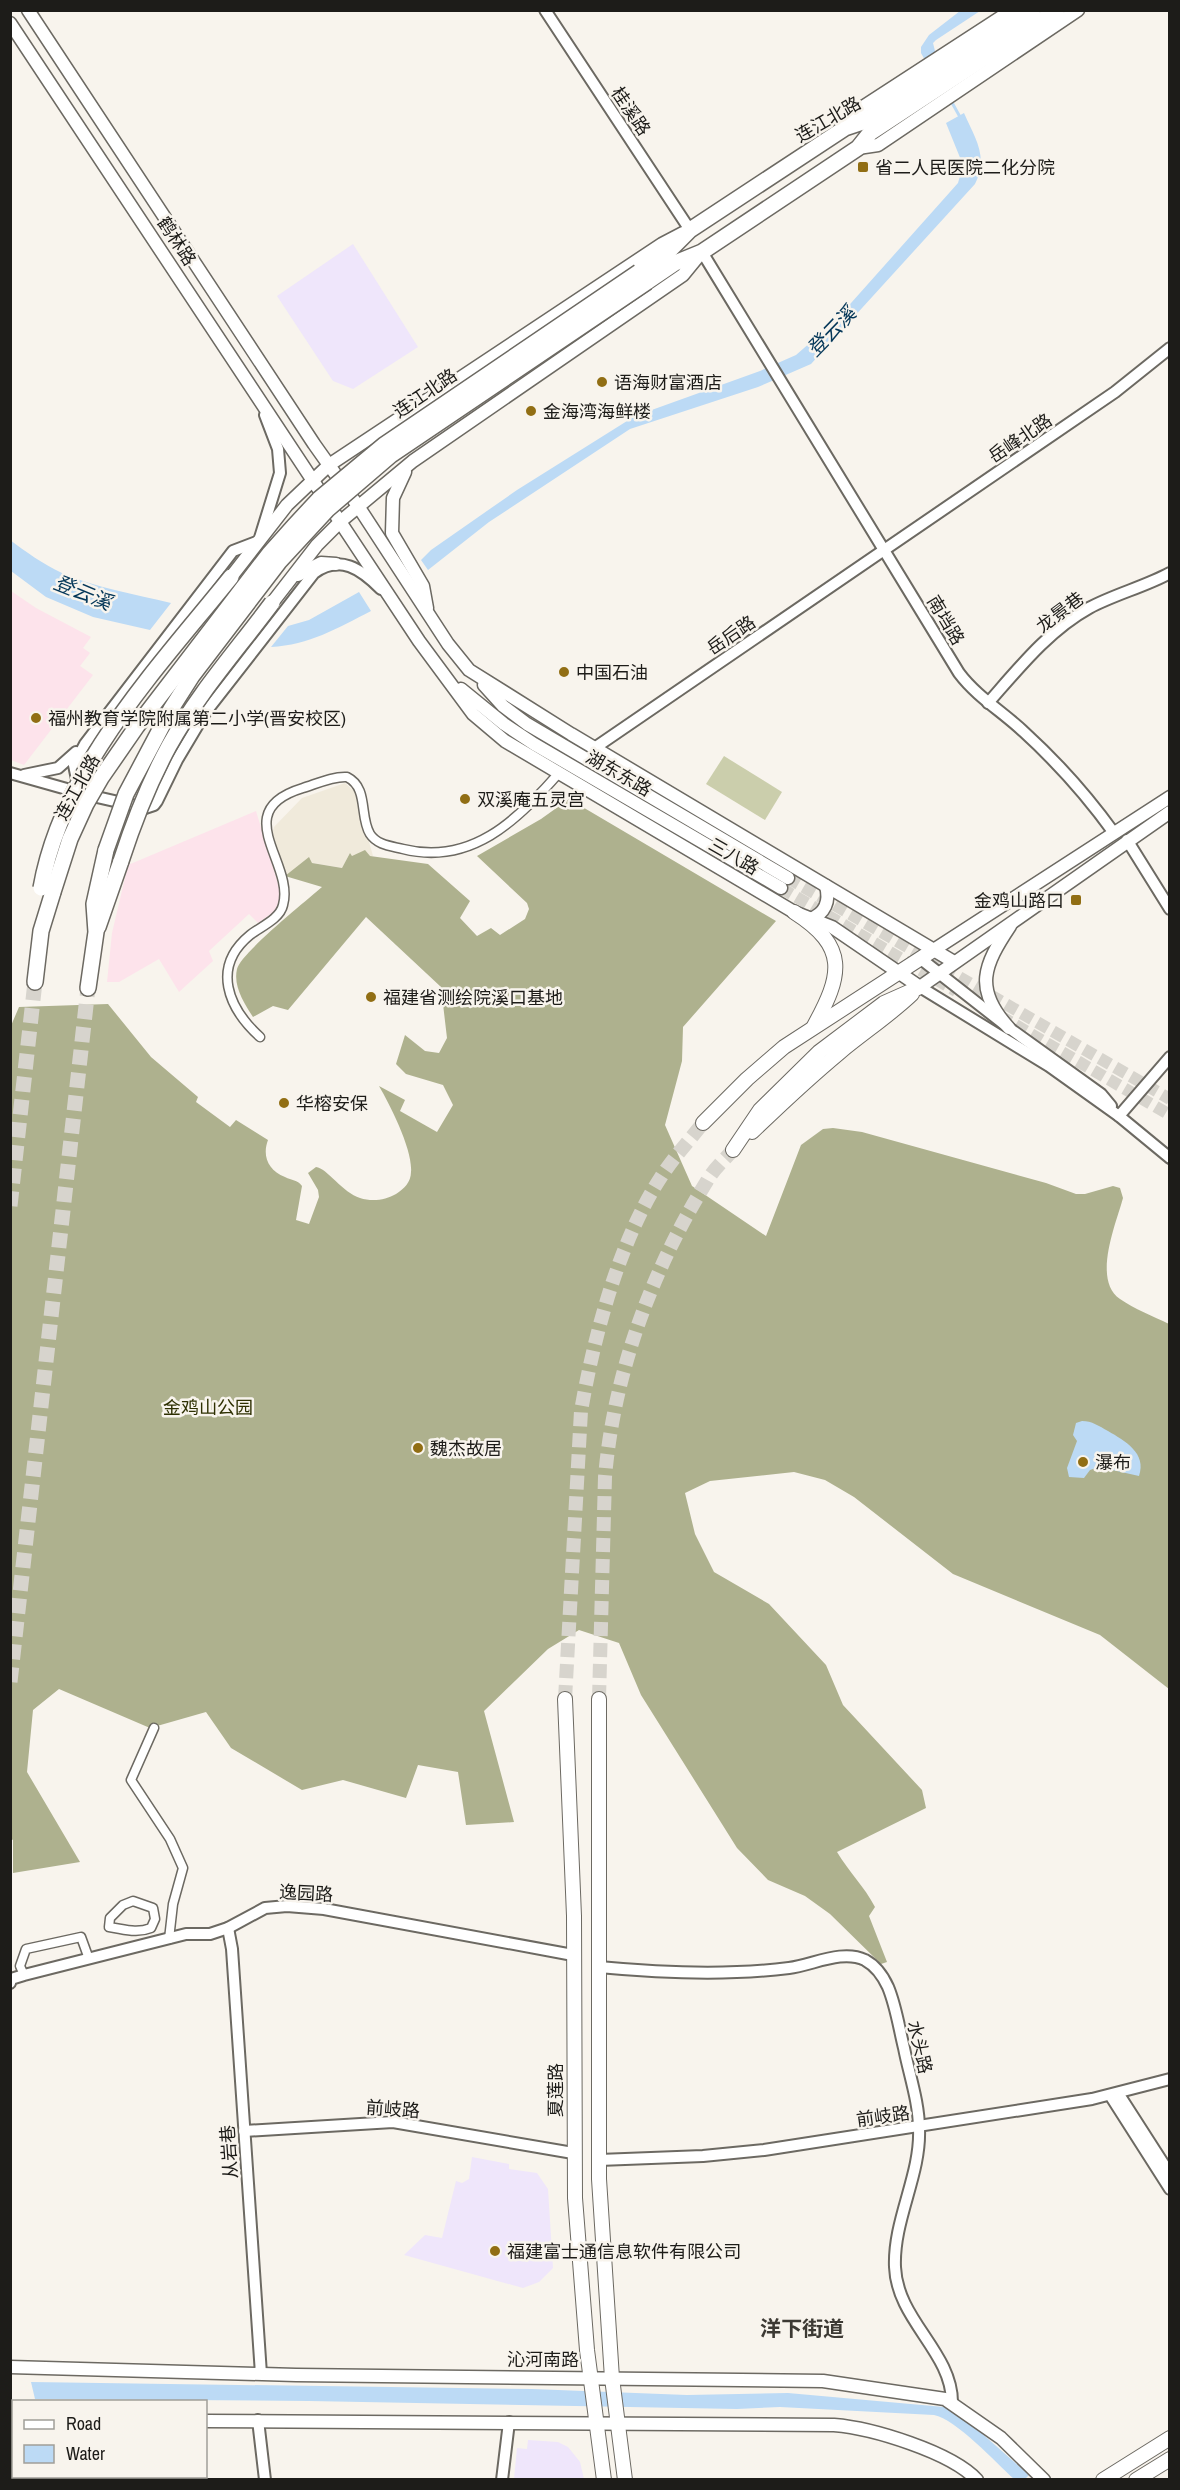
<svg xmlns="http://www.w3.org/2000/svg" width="1180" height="2490" font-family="'Archivo Narrow','Noto Sans SC',sans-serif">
<rect width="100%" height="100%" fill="#f8f4ed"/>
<!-- commercial -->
<g fill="#efe6fb">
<polygon points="353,244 418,347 353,389 333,381 277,296"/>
<polygon points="472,2157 509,2164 509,2169 537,2173 548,2189 553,2268 539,2282 523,2288 404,2255 425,2235 442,2238 456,2181 462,2183 469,2179"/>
<polygon points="528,2440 558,2442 568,2447 580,2462 584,2479 514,2479 517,2448 527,2449"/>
</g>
<!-- built -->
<polygon fill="#f0eadb" points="345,783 355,792 373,856 352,856 350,853 342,868 312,863 285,876 274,847 272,834 274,827 302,798"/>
<!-- education -->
<g fill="#fde3eb">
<polygon points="11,591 36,608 91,637 83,648 90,653 80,666 93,675 24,765 11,760"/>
<polygon points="256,811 280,890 280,898 275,911 258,923 249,914 209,951 213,961 179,992 159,959 119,982 107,982 112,933 128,865"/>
</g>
<!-- green -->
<polygon fill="#cbceac" points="724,756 782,792 765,820 706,784"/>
<!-- forest -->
<path fill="#aeb18e" d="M569,799L776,921L683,1027L682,1061L665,1125L692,1186L766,1236L801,1145L823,1129L833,1128L862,1132L1046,1183L1076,1194H1085L1113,1186L1120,1188L1123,1198C1116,1224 1092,1280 1120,1299C1134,1309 1153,1316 1169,1324V1689L1100,1635L953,1574L854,1497L825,1480L794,1472L710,1481L685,1493L695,1534L714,1572L769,1604L826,1665L843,1705L922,1790L926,1808L837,1852C849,1872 864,1886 875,1907L869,1916L887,1962L881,1964L830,1914L805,1896L768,1880L737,1848L641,1695L619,1643L579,1630L548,1649L484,1711L514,1822L466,1825L458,1772L418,1765L406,1798L343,1780L302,1790L231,1748L206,1712L150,1728L59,1689L33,1710L27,1772L80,1862L13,1873V1840L11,1839L10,1028L19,1007L108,1004L151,1057L198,1097L196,1102L230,1127L236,1120L268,1140C262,1156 268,1170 285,1177C292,1181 297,1179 302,1186L296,1220L309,1224L319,1197L318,1190L308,1173L316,1167C327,1168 343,1193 360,1198C372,1202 386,1200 396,1194C404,1189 411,1182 411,1172C413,1150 390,1105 379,1086L405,1100L400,1111L437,1132L453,1105L443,1085L406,1074L396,1064L405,1035L425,1051L439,1053L447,1038L441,987L366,917L288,1010L273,1006L253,1017C244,1003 233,986 237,969C241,953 306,901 322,887L285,876L309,857L312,863L342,868L350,853L352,856L365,850L370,856L428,864L470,901L460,918L477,936L491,928L500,935L525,919L529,909L527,903L477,856L541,819Z"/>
<!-- water -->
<g fill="#bcdaf5">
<polygon points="960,11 980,11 936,40 933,43 936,55 931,71 921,53 921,47 929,35"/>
<path d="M964,113C975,138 989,157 975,184L811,364L758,387L630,429L489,522L428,570L421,560L431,550L517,490L635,416L760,371L796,355L835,321L958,183L963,165L946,123Z"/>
<path d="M10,540C26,552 43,564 62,573C96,588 135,594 171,603L150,630L93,617L46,597L11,571Z"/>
<path d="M359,592L371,611C338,628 309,645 271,647L288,626L309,620Z"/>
<path d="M1082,1421C1092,1421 1099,1426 1108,1431C1125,1441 1147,1453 1139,1476L1099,1467L1090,1470L1084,1478L1069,1477L1067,1468L1077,1441L1073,1435L1076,1423Z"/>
<path d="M31,2382L532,2389L687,2395L788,2393L944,2407L970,2423L1029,2475L1026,2478L1028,2479H1014C996,2463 956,2419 934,2415L780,2407L737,2409L309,2401L35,2399Z"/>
</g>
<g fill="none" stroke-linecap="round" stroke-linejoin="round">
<!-- stream -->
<polyline stroke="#bcdaf5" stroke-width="3" points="950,99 960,117"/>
<!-- secondary-tunnel -->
<g stroke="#d7d4cd" stroke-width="12" stroke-dasharray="12 6" stroke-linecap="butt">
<polyline points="788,878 1170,1099"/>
<polyline points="781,888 956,991"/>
<polyline points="1000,1016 1170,1115"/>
</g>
<!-- primary-tunnel -->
<g stroke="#d7d4cd" stroke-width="14" stroke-dasharray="14 7" stroke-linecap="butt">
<path d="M565,1699L581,1411C594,1336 619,1241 661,1177C673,1158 689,1141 703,1123"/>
<path d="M599,1699L605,1477C614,1372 652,1270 707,1181C713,1170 724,1160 733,1150"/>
</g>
<!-- trunk-tunnel -->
<g stroke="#d7d4cd" stroke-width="15" stroke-dasharray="15 8" stroke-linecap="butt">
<polyline points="10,1206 35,982"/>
<polyline points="10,1682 88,988"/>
</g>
<defs>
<g id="minor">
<path d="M260,1037C228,1008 211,967 250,935C260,927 280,919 283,905C295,863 227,811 303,788C316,784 333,776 347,777C369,788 359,816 370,834C377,845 391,846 403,849C470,866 517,821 558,774"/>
<polyline points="154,1728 131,1780 170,1839 183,1868 173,1904 169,1939"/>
<path d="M133,1901L153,1908L155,1919L151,1928C136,1934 124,1929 109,1927L110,1918L123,1905Z"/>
<polyline points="24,1975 20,1966 26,1949 81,1937 89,1959"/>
</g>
<g id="tertiary">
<polyline points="545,10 690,230"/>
<path d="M702,252L959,673C977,697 1003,712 1024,732C1058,763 1088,797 1114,833"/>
<path d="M988,703C1018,669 1049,630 1089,608C1115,594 1144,587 1170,573"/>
<polyline points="596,747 1115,392 1170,348"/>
<path d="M10,773L88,795L145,808L154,805L157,801L177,760L205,713L314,573C340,554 361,569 381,589"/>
<polyline points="24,775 58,768 76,752"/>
<polyline points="79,789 74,765 85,744 233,551 259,541 280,473 278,449 265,415"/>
<polyline points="1127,840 1170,909"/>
<polyline points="921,959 1009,1028 1101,1094 1111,1106"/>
<polyline points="920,987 1049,1066 1119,1116 1170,1158"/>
<polyline points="1119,1116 1170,1057"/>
<polyline points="228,1928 232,1949 261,2374"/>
<path d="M599,1967C662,1973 726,1976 789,1968C813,1965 842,1949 865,1960C876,1966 883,1976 888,1987C896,2006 899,2028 904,2048C909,2074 919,2102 919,2129C921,2175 893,2220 895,2267C897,2320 952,2352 952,2402"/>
<polyline points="10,1983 11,1979 24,1975 186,1934 210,1934 228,1928 265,1908 287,1906 324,1909 573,1955"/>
<polyline points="1118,2093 1170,2174"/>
<polyline points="1110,2095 1170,2189"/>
<polyline points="244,2131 393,2122 573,2153"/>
<polyline points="599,2160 703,2156 764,2150 1092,2099 1170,2079"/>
<polyline points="258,2420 265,2480"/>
<polyline points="502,2480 509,2422"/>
</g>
<g id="secondary">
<polyline points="28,10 314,444 358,506 448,644 469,670 571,734 954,962"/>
<polyline points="10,23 419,641 473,714 505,741 794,912 832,927 920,987 1170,812"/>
<polyline points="845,128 855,112 1012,10"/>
<polyline points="858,148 878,145 1078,10"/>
<polyline points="405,472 393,498 392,533 423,586 427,608"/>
<polyline points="298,575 321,563 336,564"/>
<polyline points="231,577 287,505 329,465 662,244 683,233"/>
<polyline points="272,603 317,545 341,521 413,461 683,275 701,253"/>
<polyline points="484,685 503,706 527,724 788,878"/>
<polyline points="461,689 504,724 534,744 781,888"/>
<path d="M810,919C825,914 830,901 826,886"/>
<polyline points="932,951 1170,797"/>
<path d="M1009,1028C973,989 984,965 1010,926"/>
<polyline points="10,2367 296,2375 823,2381 945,2399 1001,2438 1044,2480"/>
<path d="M206,2421L834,2425C872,2428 951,2452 977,2480"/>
<polyline points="10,2430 14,2458"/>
<polyline points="16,2476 16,2480"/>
</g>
<g id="primary">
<path d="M794,912C849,947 842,975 814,1026"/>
<polyline points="703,1123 747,1079 784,1047 932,951"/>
<path d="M752,1132C781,1104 810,1077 840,1052C864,1032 890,1015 912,994"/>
<polyline points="733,1150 760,1110 819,1052 884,1003 920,987"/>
<polyline points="565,1699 574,1916 575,2198 587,2350 604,2480"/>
<polyline points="599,1699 599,2179 612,2378 625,2480"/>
<polyline points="1103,2480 1170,2438"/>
<polyline points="1136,2480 1170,2459"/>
</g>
<g id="trunk">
<polyline points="639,272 668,252 690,230 845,128 863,122 1033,10"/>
<polyline points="647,282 675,263 702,252 858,148 870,133 1057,10"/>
<polyline points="98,927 121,861"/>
<polyline points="35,982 41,931 53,892"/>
<polyline points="88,988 96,932 94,904 106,850"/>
</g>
</defs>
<!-- minor casing -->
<use href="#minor" stroke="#6c6962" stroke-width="11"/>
<!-- tertiary casing -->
<use href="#tertiary" stroke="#6c6962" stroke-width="14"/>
<!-- secondary casing -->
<use href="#secondary" stroke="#6c6962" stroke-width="15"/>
<!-- primary casing -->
<use href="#primary" stroke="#6c6962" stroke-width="16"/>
<!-- trunk casing -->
<use href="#trunk" stroke="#6c6962" stroke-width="18"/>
<!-- minor -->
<use href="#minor" stroke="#fff" stroke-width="8"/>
<!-- tertiary -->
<use href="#tertiary" stroke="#fff" stroke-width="10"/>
<!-- secondary -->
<use href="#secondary" stroke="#fff" stroke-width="12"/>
<!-- primary -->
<use href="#primary" stroke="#fff" stroke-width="14"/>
<!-- trunk -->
<use href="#trunk" stroke="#fff" stroke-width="15"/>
<defs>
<g id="trunk-bridge">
<polyline points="106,850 126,794 171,709 192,676 279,562 328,509 391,455 647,282"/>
<path d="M121,861C134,821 149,783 169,746C197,695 237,650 272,603"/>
<path d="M41,888C62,768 157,669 231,577"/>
<polyline points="53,892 70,839 86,804 101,778 137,726 269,554 294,526 319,499 384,445 639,272"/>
</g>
</defs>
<!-- trunk-bridge casing -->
<use href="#trunk-bridge" stroke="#6c6962" stroke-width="18" stroke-linecap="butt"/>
<!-- trunk-bridge -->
<use href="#trunk-bridge" stroke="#fff" stroke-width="15"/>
</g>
<!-- markers -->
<g fill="#916e14" stroke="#f8f4ed" stroke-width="2">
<rect x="857" y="161" width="12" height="12" rx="3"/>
<circle cx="602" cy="382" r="6"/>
<circle cx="531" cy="411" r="6"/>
<circle cx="564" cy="672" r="6"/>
<circle cx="36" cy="718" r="6"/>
<circle cx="465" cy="799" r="6"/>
<rect x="1070" y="894" width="12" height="12" rx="3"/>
<circle cx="371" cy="997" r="6"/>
<circle cx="284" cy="1103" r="6"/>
<circle cx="418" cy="1448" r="6"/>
<circle cx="1083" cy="1462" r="6"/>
<circle cx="495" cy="2251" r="6"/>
</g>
<g text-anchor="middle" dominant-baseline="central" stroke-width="5" stroke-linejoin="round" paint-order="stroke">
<!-- street labels -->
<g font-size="18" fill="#1d1c19" stroke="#f8f4ed">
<text transform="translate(631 111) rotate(56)">桂溪路</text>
<text transform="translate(828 119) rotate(-30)">连江北路</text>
<text transform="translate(177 241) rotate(57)">鹤林路</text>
<text transform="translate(425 393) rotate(-34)">连江北路</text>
<text transform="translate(1020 438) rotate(-34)">岳峰北路</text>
<text transform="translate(1060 612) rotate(-37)">龙景巷</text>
<text transform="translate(946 620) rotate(59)">南垱路</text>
<text transform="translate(731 635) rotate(-34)">岳后路</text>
<text transform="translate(619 773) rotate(30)">湖东东路</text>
<text transform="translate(77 787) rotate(-61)">连江北路</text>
<text transform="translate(734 856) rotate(30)">三八路</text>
<text transform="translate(306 1893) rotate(3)">逸园路</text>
<text transform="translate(920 2047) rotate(77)">水头路</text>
<text transform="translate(555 2090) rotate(-90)">夏莲路</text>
<text transform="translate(393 2109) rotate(4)">前岐路</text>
<text transform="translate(883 2116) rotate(-8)">前岐路</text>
<text transform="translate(229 2152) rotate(-94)">从岩巷</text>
<text x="543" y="2359">沁河南路</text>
</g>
<!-- poi labels -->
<g font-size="18" fill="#1d1c19" stroke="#f8f4ed" text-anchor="start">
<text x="875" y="167">省二人民医院二化分院</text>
<text x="614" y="382">语海财富酒店</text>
<text x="543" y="411">金海湾海鲜楼</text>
<text x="576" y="672">中国石油</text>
<text x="48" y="718">福州教育学院附属第二小学(晋安校区)</text>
<text x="477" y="799">双溪庵五灵宫</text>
<text x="1064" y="900" text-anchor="end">金鸡山路口</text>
<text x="383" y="997">福建省测绘院溪口基地</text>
<text x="296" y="1103">华榕安保</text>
<text x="430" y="1448">魏杰故居</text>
<text x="1095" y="1462">瀑布</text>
<text x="507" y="2251">福建富士通信息软件有限公司</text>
</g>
<!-- park labels -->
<g font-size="18" fill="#2e3002" stroke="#f8f4ed">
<text x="208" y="1407">金鸡山公园</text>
</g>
<!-- water labels -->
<g font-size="20" font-style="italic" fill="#033658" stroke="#f8f4ed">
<text transform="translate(831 331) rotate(-46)">登云溪</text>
<text transform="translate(83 592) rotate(22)">登云溪</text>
</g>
<!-- quarter labels -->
<g font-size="21" font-weight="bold" fill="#3d3a34" stroke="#f8f4ed">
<text x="802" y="2328">洋下街道</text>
</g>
</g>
<!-- border -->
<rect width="1180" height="2490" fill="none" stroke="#1d1c19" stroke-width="24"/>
<!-- legend -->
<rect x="12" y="2400" width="195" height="78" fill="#f8f4ed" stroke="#a09e98" stroke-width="1.5"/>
<rect x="24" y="2420" width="30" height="9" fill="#ffffff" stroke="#a09e98" stroke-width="1.5"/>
<text x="66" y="2430" font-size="18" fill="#1d1c19">Road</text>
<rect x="24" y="2445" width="30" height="18" fill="#bcdaf5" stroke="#a09e98" stroke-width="1.5"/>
<text x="66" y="2460" font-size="18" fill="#1d1c19">Water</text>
</svg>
